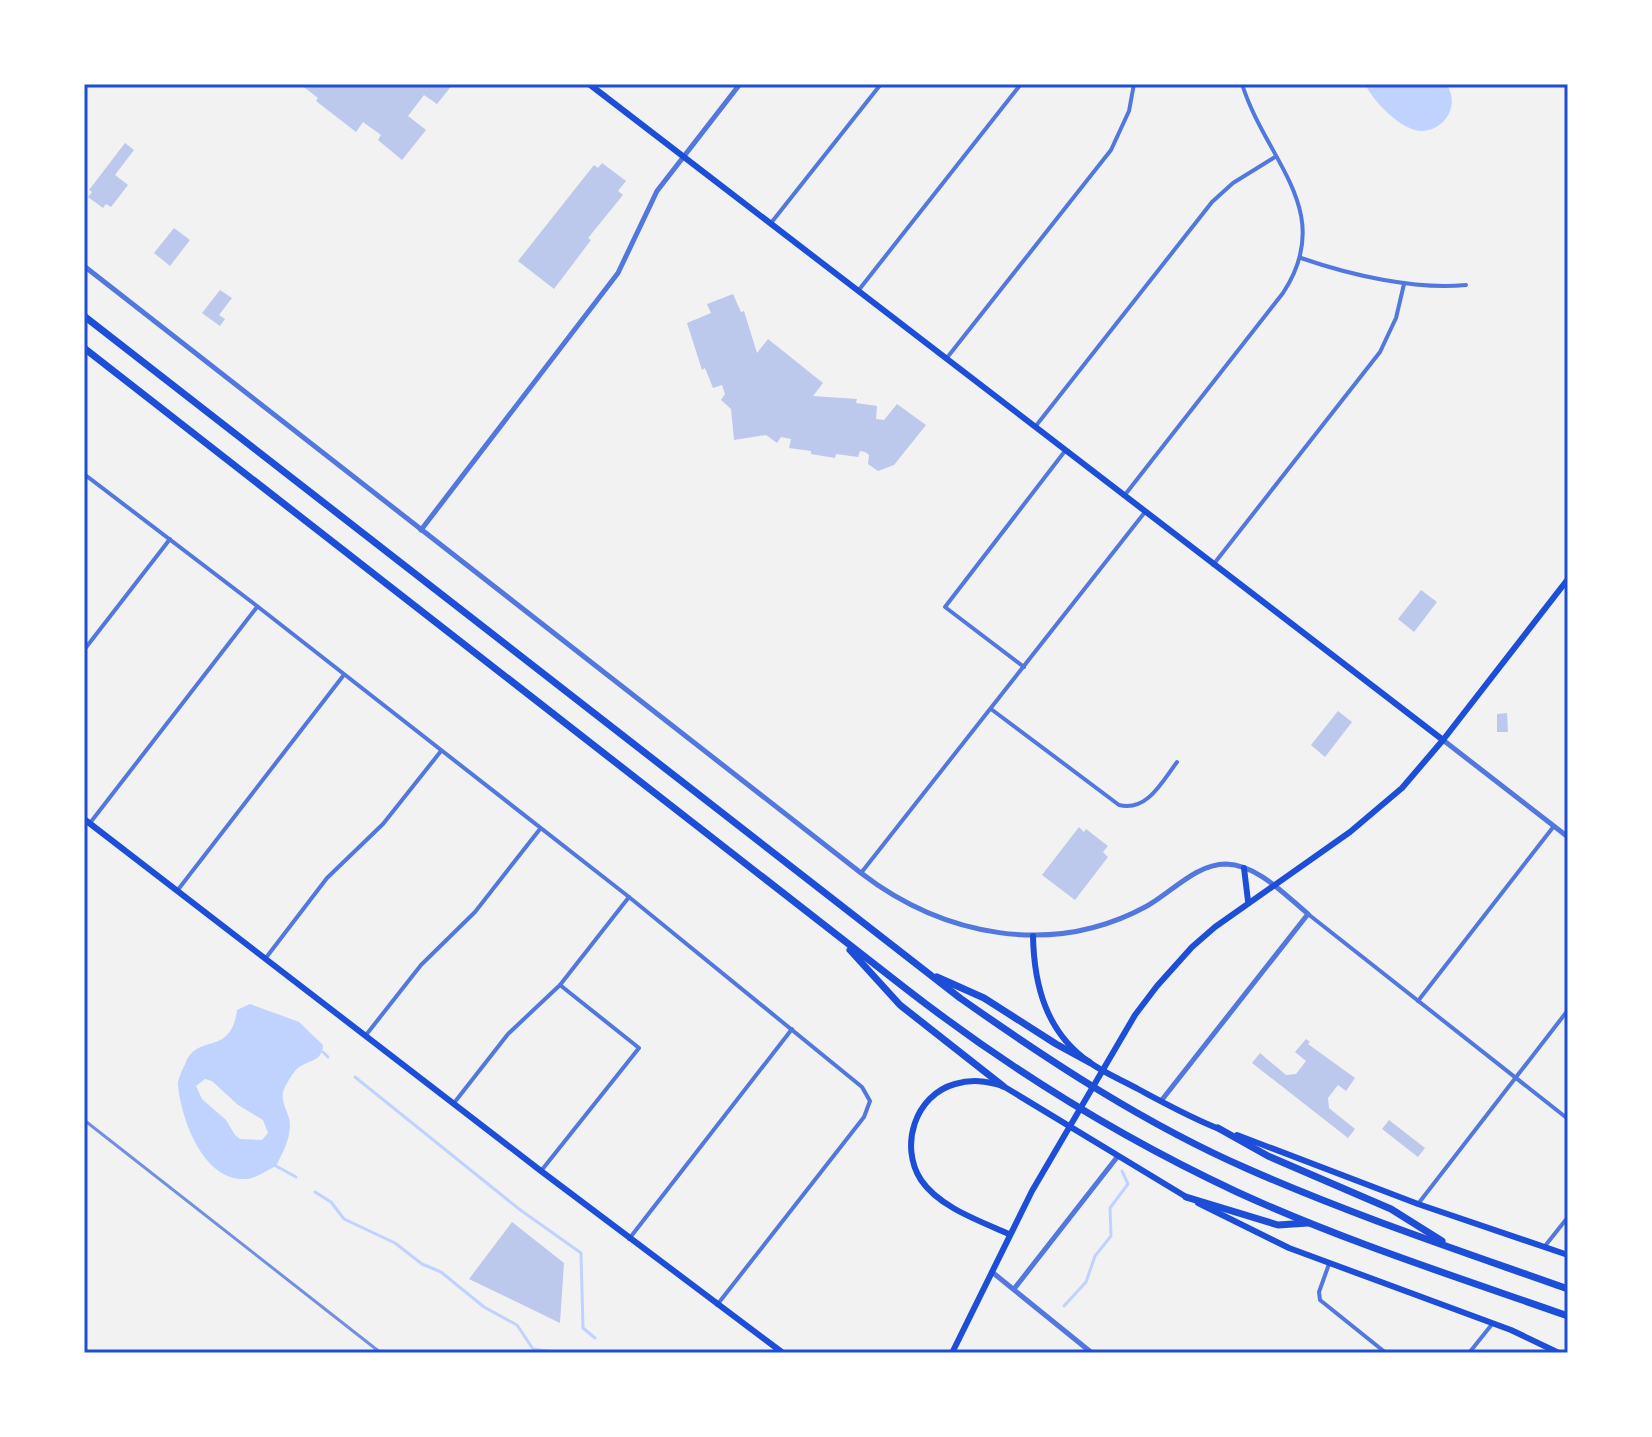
<svg xmlns="http://www.w3.org/2000/svg" width="1652" height="1437" font-family="Montserrat,sans-serif">
<rect width="100%" height="100%" fill="#f2f2f2"/>
<!-- water -->
<g fill="#bfd3fe" fill-rule="evenodd">
<path d="M1365,84H1446C1460,103 1447,129 1423,131C1402,132 1373,101 1365,84Z"/>
<path d="M250,1004L299,1022L323,1045C322,1062 310,1059 298,1068C293,1072 287,1083 284,1089C280,1100 286,1108 289,1118C293,1135 283,1152 276,1166C265,1171 255,1180 242,1179C202,1178 181,1118 178,1085C178,1077 183,1069 186,1062C198,1033 231,1057 237,1010ZM205,1079L212,1081L238,1105L263,1120L268,1133L262,1140L240,1139L235,1135L226,1120L202,1099L196,1086Z"/>
</g>
<g fill="none" stroke-linecap="round" stroke-linejoin="round">
<!-- stream -->
<g stroke="#bfd3fe" stroke-width="3">
<polyline points="323,1052 328,1057"/>
<polyline points="355,1077 519,1209 581,1253 583,1328 595,1338"/>
<polyline points="276,1166 296,1177"/>
<polyline points="315,1192 331,1202 344,1219 395,1243 422,1264 441,1272 484,1307 517,1325 533,1349 560,1353"/>
<polyline points="1064,1306 1086,1282 1095,1256 1111,1236 1110,1208 1128,1184 1122,1171"/>
</g>
</g>
<!-- building -->
<g fill="#bdc9ec">
<polygon points="300,84 453,84 437,104 424,95 408,116 426,130 402,160 378,140 381,135 363,122 356,132 316,101 318,98"/>
<polygon points="125,143 134,150 115,175 128,185 111,207 106,204 103,208 88,197 92,192 89,190"/>
<polygon points="602,163 626,181 618,191 623,195 588,238 591,240 554,289 518,261 594,165 598,168"/>
<polygon points="174,228 190,240 170,266 154,253"/>
<polygon points="220,290 232,298 219,315 225,319 220,326 202,313"/>
<polygon points="733,294 741,312 744,311 757,353 768,339 823,383 813,396 857,399 856,403 877,406 876,419 884,420 897,404 926,425 894,465 878,471 868,464 869,455 865,452 860,451 858,457 836,454 835,458 811,454 811,451 789,448 791,439 781,437 777,443 766,435 734,440 731,409 721,400 725,394 722,385 713,388 705,368 702,370 687,323 711,313 707,304"/>
<polygon points="1421,590 1437,602 1414,632 1398,619"/>
<polygon points="1338,711 1352,722 1325,757 1311,745"/>
<polygon points="1507,713 1508,732 1497,732 1497,714"/>
<polygon points="1079,827 1084,832 1086,829 1108,846 1103,852 1108,857 1075,900 1042,875"/>
<polygon points="1306,1039 1310,1042 1308,1044 1355,1078 1346,1091 1338,1085 1328,1098 1329,1108 1355,1129 1348,1138 1252,1063 1260,1053 1286,1075 1296,1074 1306,1061 1295,1052"/>
<polygon points="1389,1120 1425,1148 1418,1157 1382,1129"/>
<polygon points="512,1222 564,1263 560,1323 469,1279"/>
</g>
<g fill="none" stroke-linecap="round" stroke-linejoin="round">
<!-- minor -->
<g stroke="#5277de" stroke-width="4">
<polyline points="771,223 881,84"/>
<path d="M1301,258C1350,275 1415,290 1466,285"/>
<polyline points="858,291 1021,84"/>
<polyline points="946,359 1111,150 1129,111 1134,84"/>
<polyline points="1035,427 1212,202 1233,183 1275,157"/>
<polyline points="84,474 257,606 629,897 862,1087 870,1101 864,1117 717,1305"/>
<path d="M1124,496L1283,293C1337,211 1266,161 1242,84"/>
<polyline points="1213,565 1380,352 1396,318 1404,284"/>
<polyline points="84,650 170,539"/>
<polyline points="1024,667 945,607 1065,451"/>
<path d="M991,709L1119,805C1147,812 1162,782 1177,762"/>
<polyline points="90,823 257,607"/>
<polyline points="861,873 1145,512"/>
<polyline points="177,891 343,676"/>
<polyline points="1308,914 1568,1119"/>
<polyline points="265,959 327,878 383,824 441,751"/>
<polyline points="1418,1001 1554,826"/>
<polyline points="366,1035 421,965 475,912 540,829"/>
<polyline points="454,1103 508,1034 560,985 629,897"/>
<polyline points="541,1171 639,1048 560,985"/>
<polyline points="1418,1204 1568,1010"/>
<polyline points="629,1239 792,1029"/>
<polyline points="1545,1246 1568,1217"/>
<polyline points="1329,1264 1319,1292 1320,1300 1386,1353"/>
<polyline points="1469,1353 1493,1323"/>
</g>
<!-- tertiary -->
<g stroke="#5277de" stroke-width="5">
<path d="M84,266L861,873C943,936 1052,958 1147,906C1172,892 1196,864 1226,864C1258,865 1285,895 1308,914L1161,1101"/>
<polyline points="421,530 618,273 657,191 740,84"/>
<polyline points="1443,740 1568,837"/>
<polyline points="992,1272 1092,1353"/>
<polyline points="1014,1289 1118,1156"/>
</g>
<!-- secondary -->
<g stroke="#1d4ed8" stroke-width="6">
<polyline points="589,84 1443,740"/>
<polyline points="84,819 541,1171 783,1353"/>
<polyline points="1244,868 1248,901"/>
<path d="M1033,936C1034,985 1046,1032 1089,1062C1104,1073 1122,1080 1138,1089C1166,1104 1193,1119 1222,1130"/>
<polyline points="1237,1135 1418,1204 1568,1255"/>
<polyline points="1198,1203 1289,1248 1511,1330 1559,1353"/>
<path d="M1009,1234C980,1221 939,1207 921,1180C899,1146 915,1095 955,1084C972,1079 986,1081 1003,1086L1188,1198"/>
<polyline points="952,1353 1032,1191 1135,1015 1157,986 1192,947 1215,927 1350,832 1402,788 1443,740 1568,579"/>
</g>
<!-- motorway -->
<g stroke="#1d4ed8" stroke-width="7">
<path d="M84,316L960,998C1051,1062 1145,1124 1248,1169C1352,1215 1461,1251 1568,1289"/>
<path d="M84,348L905,988C1008,1068 1119,1137 1237,1192C1344,1241 1457,1277 1568,1316"/>
<polyline points="850,950 900,1005 1003,1086"/>
<polyline points="937,977 984,998 1056,1044 1089,1062"/>
<polyline points="1218,1128 1268,1156 1391,1209 1442,1241"/>
<polyline points="1186,1197 1278,1225 1308,1223"/>
</g>
<!-- rail -->
<polyline stroke="#7290e2" stroke-width="3" points="84,1120 381,1353"/>
</g>
<!-- border -->
<rect width="1652" height="1437" fill="none" stroke="#ffffff" stroke-width="172"/>
<rect x="86" y="86" width="1480" height="1265" fill="none" stroke="#1d4ed8" stroke-width="3"/>
</svg>
